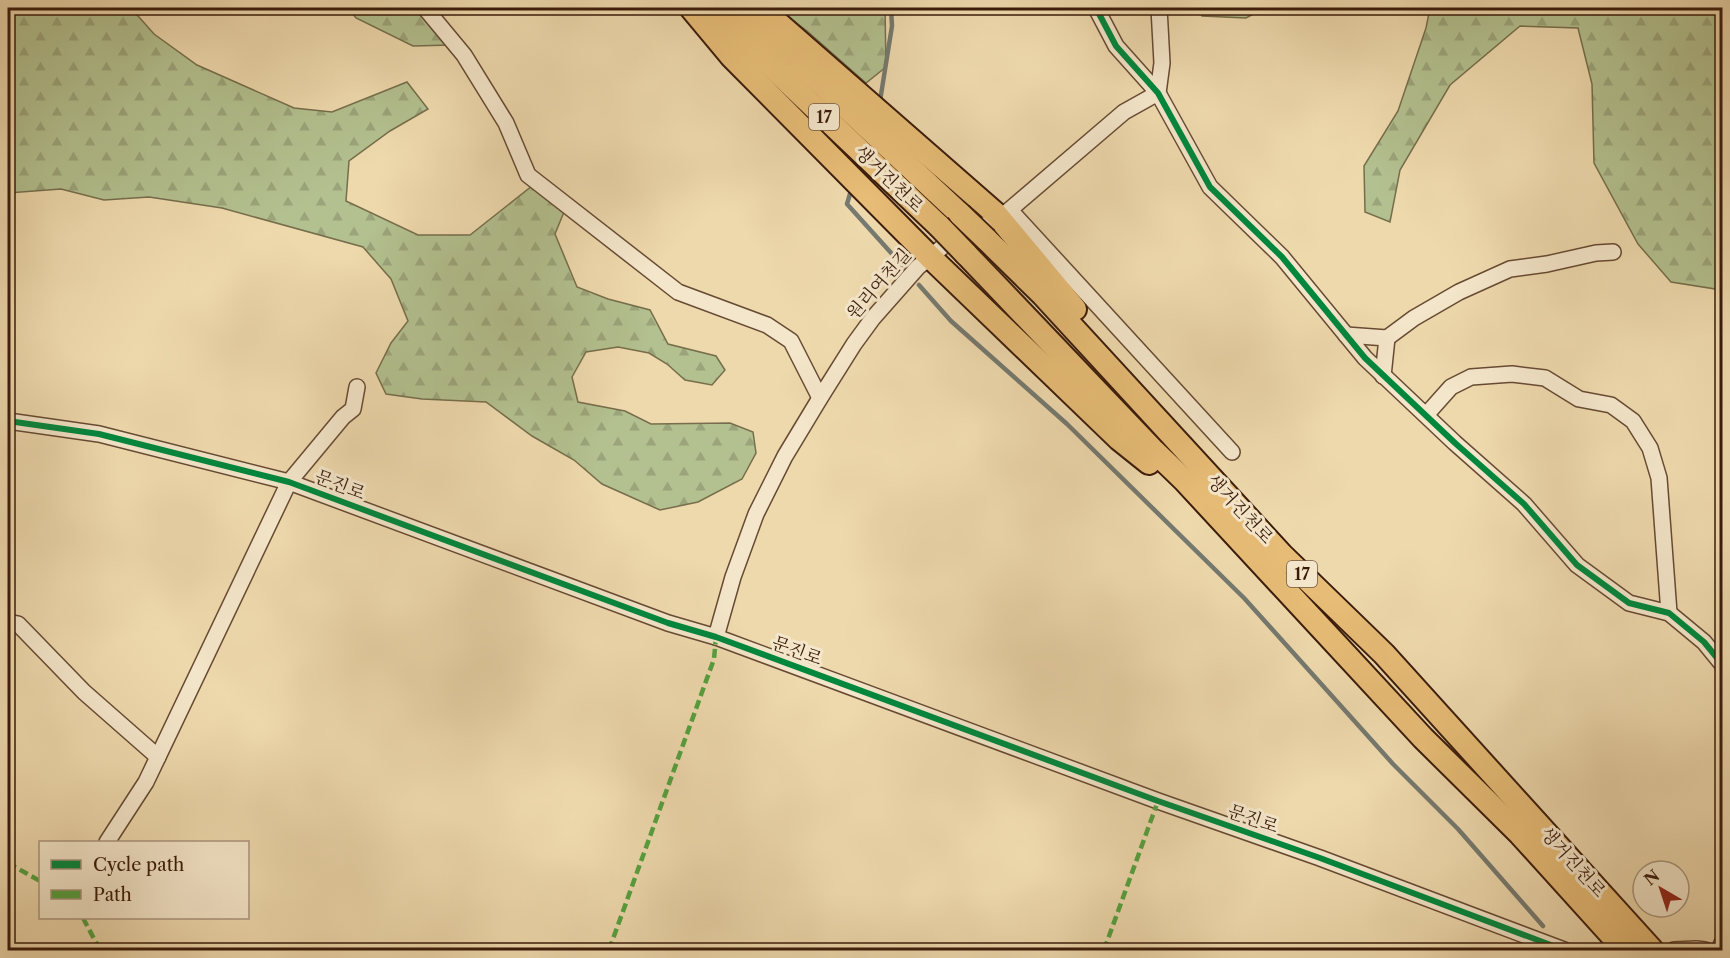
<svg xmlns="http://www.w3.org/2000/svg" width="1730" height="958" font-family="'Libre Caslon Text','Noto Serif KR',serif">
<defs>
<pattern id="forest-firs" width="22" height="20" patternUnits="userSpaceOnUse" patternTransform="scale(1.5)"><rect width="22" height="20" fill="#b3c08f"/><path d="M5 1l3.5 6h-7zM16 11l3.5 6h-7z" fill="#9ba47a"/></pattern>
</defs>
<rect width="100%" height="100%" fill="#eed9ad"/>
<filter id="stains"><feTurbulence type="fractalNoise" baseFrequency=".00333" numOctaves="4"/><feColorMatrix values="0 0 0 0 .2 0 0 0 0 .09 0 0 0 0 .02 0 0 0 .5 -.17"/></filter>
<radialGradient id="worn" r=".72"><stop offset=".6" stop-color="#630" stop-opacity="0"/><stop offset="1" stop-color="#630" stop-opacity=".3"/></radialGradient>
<!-- forest -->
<g fill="url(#forest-firs)" stroke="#766e4c" stroke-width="1.5">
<polygon points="8,8 131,8 154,34 197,65 294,108 332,112 407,82 428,109 390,131 349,161 346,201 418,235 470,235 537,182 564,212 555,234 577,287 608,299 650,310 668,344 716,356 725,370 712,385 685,380 667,364 649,353 618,347 586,352 572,377 578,402 625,411 651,424 730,423 753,432 756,453 742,479 698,502 660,510 602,484 574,460 532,436 486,402 422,399 386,394 376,373 391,343 408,321 391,279 363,247 222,208 149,197 104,200 61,189 8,193"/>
<polygon points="348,8 423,8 451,45 413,46 356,18"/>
<polygon points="777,8 885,8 886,67 866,83 807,31"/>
<polygon points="1198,8 1265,8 1246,18 1202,16"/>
<polygon points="1430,8 1722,8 1722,290 1671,282 1638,244 1594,163 1592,84 1578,28 1520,26 1450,85 1400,170 1390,222 1365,212 1364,166 1398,111 1426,28"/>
</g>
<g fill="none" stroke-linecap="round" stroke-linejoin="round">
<!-- stream -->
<g stroke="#75796f" stroke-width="4.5">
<polyline points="880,101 892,26 891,8"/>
<polyline points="852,187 847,204 902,265"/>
<polyline points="919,285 951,321 1067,424 1244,598 1393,764 1458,829 1543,926"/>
</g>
<defs>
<g id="minor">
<polyline points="425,8 464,55 506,123 528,175 678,292 767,325 791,341 820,398"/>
<polyline points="1096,8 1116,46 1158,93 1210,187 1282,257 1365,358 1455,443 1524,504 1577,565 1629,603 1669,613 1704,642 1722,664"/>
<polyline points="1010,210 1232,452"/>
<polyline points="1346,335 1387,338 1383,376"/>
<polyline points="1387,338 1414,318 1459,292 1510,269 1547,264 1596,253 1613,252"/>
<polyline points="1426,415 1451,387 1471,377 1512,374 1545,378 1579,399 1611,405 1633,421 1650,448 1659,478 1669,613"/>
<polyline points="8,421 99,434 289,482 668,623 716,637 1158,801 1320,858 1564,950"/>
<polyline points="8,622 18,624 84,692 158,757"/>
<polyline points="716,637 733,577 756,514 785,456 820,398 854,344 873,318 918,267 951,240 1000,218 1124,112 1158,93 1162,63 1159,8"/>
<polyline points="107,842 146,782 289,482 343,417 353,409 357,387"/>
<polyline points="1674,950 1696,949 1705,950"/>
<polyline points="1719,950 1722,943"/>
</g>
<g id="highway">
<polyline points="691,8 731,56 930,257 1119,439 1149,463"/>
<polyline points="710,8 939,226"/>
<polyline points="740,8 960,214"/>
<polyline points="757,8 780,25 995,213 1075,309"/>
<polyline points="986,239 1043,295 1282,555 1384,654 1652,950"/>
<polyline points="966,254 1154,451 1184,480 1423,738 1520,834 1625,950"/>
</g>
</defs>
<!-- minor casing -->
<use href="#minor" stroke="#674a33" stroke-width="18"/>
<!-- highway casing -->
<use href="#highway" stroke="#3a1b0a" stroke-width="26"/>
<!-- minor -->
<use href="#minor" stroke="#f4e6ca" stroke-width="15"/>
<!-- highway -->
<use href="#highway" stroke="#e7bc76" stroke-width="22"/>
<defs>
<g id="highway-bridge">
<polyline points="960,214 986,239"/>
<polyline points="939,226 966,254"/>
</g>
</defs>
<!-- highway-bridge casing -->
<use href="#highway-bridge" stroke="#3a1b0a" stroke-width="26" stroke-linecap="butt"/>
<!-- highway-bridge -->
<use href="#highway-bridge" stroke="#e7bc76" stroke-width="22"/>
<!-- quiet -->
<g stroke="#54a13e" stroke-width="4.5" stroke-dasharray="9 4.5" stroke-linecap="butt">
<polyline points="8,863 40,881"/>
<polyline points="83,918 100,950"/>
<polyline points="609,950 714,659 716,637"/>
<polyline points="1104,950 1158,801"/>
</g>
<defs>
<g id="cycleway">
<polyline points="1096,8 1116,46 1158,93 1210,187 1282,257 1365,358 1455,443 1524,504 1577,565 1629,603 1669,613 1704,642 1722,664"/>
<polyline points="8,421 99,434 289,482 668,623 716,637 1158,801 1320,858 1564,950"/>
</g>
</defs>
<!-- cycleway casing -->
<use href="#cycleway" stroke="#f4e6ca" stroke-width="10"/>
<!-- cycleway -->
<use href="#cycleway" stroke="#00873e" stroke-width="6"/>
</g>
<g text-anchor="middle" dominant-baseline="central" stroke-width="6" stroke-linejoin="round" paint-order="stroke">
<!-- shield labels -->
<g fill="#f4e6ca" stroke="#725844" stroke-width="1.5">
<rect x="809" y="104" width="30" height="26" rx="4.5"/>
<rect x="1287" y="561" width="30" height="26" rx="4.5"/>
</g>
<g font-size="16" font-weight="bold" fill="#3a1b0a">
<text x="824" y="117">17</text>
<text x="1302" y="574">17</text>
</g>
<!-- street labels -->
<g font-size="18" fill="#3a1b0a" stroke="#f4e6ca">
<text transform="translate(889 179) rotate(44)">생거진천로</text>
<text transform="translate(879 284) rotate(-49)">원리여천길</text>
<text transform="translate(340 485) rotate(21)">문진로</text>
<text transform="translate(1240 509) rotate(47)">생거진천로</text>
<text transform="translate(797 651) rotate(20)">문진로</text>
<text transform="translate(1253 819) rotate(19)">문진로</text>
<text transform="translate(1573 862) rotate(48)">생거진천로</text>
</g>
</g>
<!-- margin -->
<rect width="1730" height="958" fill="none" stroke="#eed9ad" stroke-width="30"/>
<rect x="9" y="9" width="1712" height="940" fill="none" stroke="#3a1b0a" stroke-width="3"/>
<rect x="15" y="15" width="1700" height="928" fill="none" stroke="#3a1b0a" stroke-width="1.5"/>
<!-- legend -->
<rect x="39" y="841" width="210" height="78" fill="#f4e6ca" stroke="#aa957d" stroke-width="1.5"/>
<rect x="51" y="860" width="30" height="9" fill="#00873e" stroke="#aa957d" stroke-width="1.5"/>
<text x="93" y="871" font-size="18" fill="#3a1b0a">Cycle path</text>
<rect x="51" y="890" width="30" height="9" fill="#54a13e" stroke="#aa957d" stroke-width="1.5"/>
<text x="93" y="901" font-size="18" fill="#3a1b0a">Path</text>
<!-- north arrow -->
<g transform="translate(1661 889) rotate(321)"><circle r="28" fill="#f4e6ca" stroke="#aa957d" stroke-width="1.5"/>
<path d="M0-4.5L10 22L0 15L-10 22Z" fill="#8f2418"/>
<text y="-9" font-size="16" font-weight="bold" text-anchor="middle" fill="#3a1b0a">N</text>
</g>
<rect width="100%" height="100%" filter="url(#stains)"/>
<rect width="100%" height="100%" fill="url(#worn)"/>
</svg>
